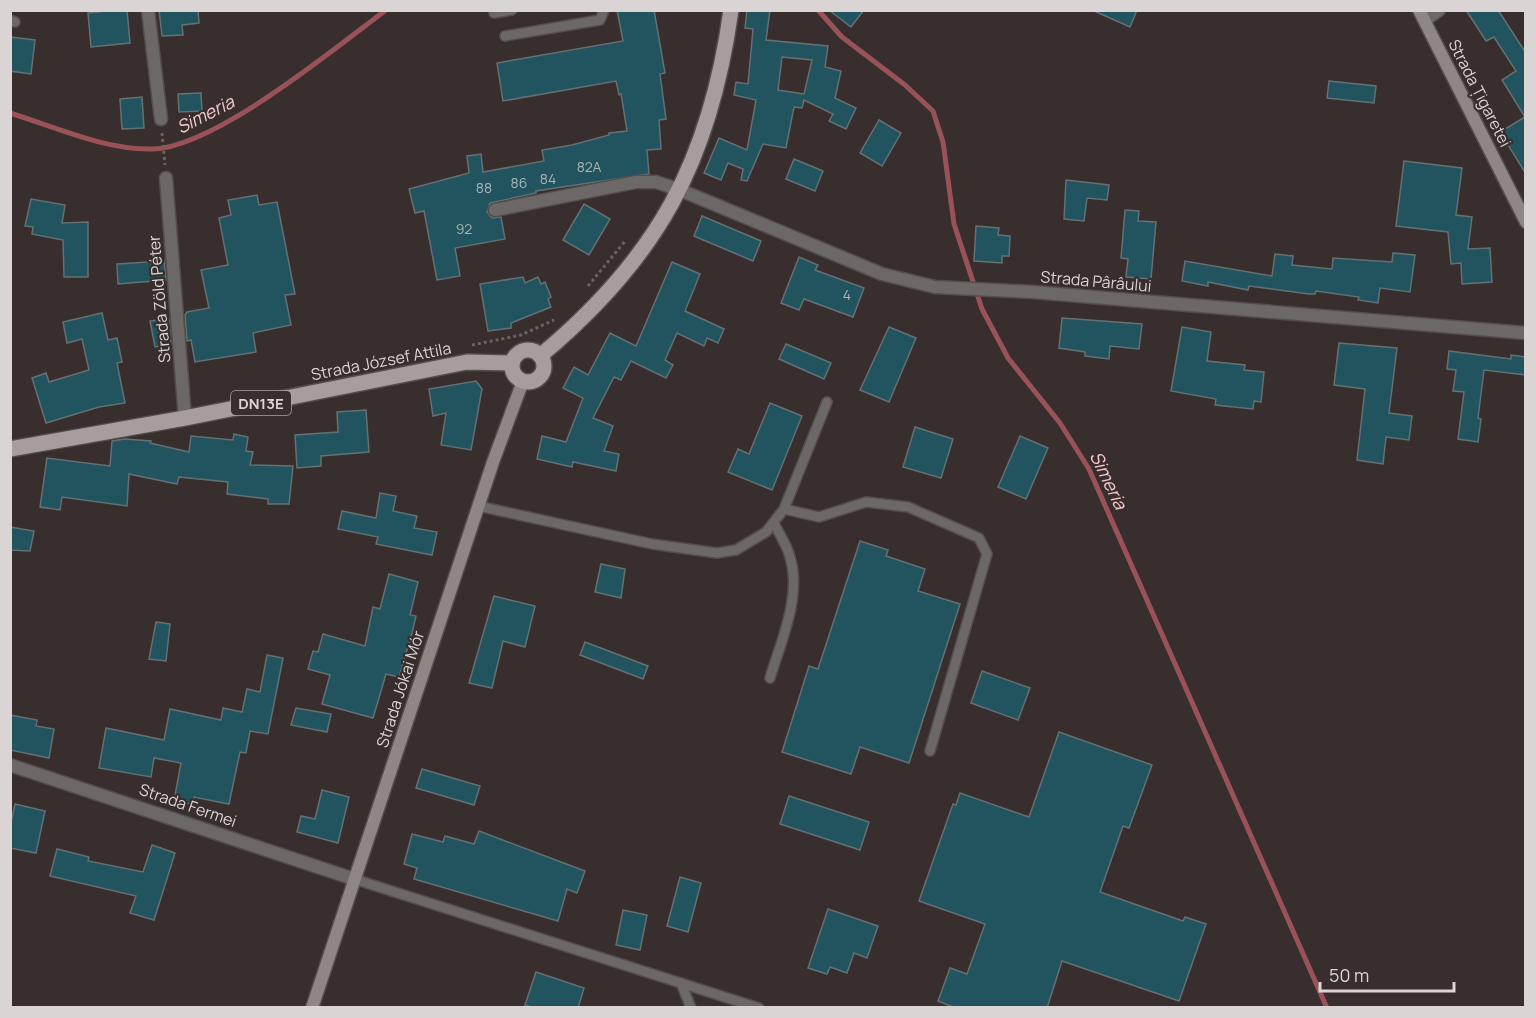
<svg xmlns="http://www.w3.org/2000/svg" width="1536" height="1018" font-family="Manrope,sans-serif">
<rect width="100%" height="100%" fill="#382e2e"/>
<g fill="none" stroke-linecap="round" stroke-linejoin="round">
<!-- stream -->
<g stroke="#985258" stroke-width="5">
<polyline points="818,10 842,37 905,85 933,111 943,142 954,224 982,309 1008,358 1060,423 1089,469 1327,1008"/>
<path d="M10,113C55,127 105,150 152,149C214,148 334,49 386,10"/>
</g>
</g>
<!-- building -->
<g fill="#21545e" stroke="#647073" stroke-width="1.5" fill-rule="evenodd">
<polygon points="116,10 127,10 130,43 91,47 88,13"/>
<polygon points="159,10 198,10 199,23 182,25 183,35 162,36"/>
<polygon points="617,10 654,10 665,73 660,74 666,119 659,120 661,149 647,150 649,174 536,191 536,193 490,203 487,212 492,218 501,217 505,239 455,248 460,276 437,280 424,211 415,213 409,189 469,173 467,156 481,154 483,172 544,161 542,150 572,145 609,135 609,133 627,131 621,94 619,95 616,81 503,101 497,63 623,41"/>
<path d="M747,10H770L766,40L828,46L825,67L841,71L835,98L856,108L846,129L829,121L833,114L804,100L802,108L794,107L786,148L763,144L747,181L741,180L743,169L728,163L721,180L704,173L719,138L747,150L756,100L734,95L736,82L748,84L753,29L745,28ZM782,57L812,60L804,94L778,90Z"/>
<polygon points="829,10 864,10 851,27"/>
<polygon points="1092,10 1137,10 1130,27"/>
<polygon points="1466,10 1498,10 1526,53 1526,174 1500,132 1525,117 1502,80 1516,71 1494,37 1486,41"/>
<polygon points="10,37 35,40 31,74 10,71"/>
<polygon points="1329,81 1376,86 1374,103 1327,98"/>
<polygon points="201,93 202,111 179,112 178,94"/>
<polygon points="142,97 144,128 122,129 120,99"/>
<polygon points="879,120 901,133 882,166 860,153"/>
<polygon points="794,159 823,171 815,191 786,179"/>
<polygon points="1404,161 1462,168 1456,215 1472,217 1468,249 1490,248 1492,282 1462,284 1461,263 1451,264 1448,232 1396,226"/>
<polygon points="1066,180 1109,185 1107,200 1087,198 1084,221 1064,219"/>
<polygon points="257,195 259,205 277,202 295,294 285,295 291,325 253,333 256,352 195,362 191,340 187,341 185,315 187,312 209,308 201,270 228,265 219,218 231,215 228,200"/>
<polygon points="31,199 65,205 62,223 88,222 88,277 64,277 63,240 32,234 33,227 25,226"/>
<polygon points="584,204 610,219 589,255 563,240"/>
<polygon points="1125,210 1139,211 1138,221 1156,222 1151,279 1126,277 1128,259 1121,258"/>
<polygon points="702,216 761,241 753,261 694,236"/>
<polygon points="976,226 999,228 998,235 1010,236 1009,256 1002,256 1002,263 974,261"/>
<polygon points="1393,253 1415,255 1410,292 1380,288 1378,303 1358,300 1359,297 1316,291 1315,294 1309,294 1249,286 1248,290 1208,282 1208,286 1182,281 1185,261 1272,276 1275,254 1293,256 1292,265 1332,269 1333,258 1392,262"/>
<polygon points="799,257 818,265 815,270 864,288 853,317 804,299 799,310 781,303"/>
<polygon points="164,261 166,280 118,284 117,264"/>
<polygon points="672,262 700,274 685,311 724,329 718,343 707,338 704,346 677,333 665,360 673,365 666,378 631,361 621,380 614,377 593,418 613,426 604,451 619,454 616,471 573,462 572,467 537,459 542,436 566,442 583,398 563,388 574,367 588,375 610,333 636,346"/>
<polygon points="523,277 525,283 538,277 541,284 545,282 551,297 548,299 551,307 511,323 511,328 488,331 480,284"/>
<polygon points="102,313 108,340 117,338 122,362 117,363 125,403 99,407 46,423 32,378 46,373 49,382 89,370 82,339 67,343 63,322"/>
<polygon points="169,318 171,344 155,347 150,321"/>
<polygon points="1062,318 1142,324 1139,349 1110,346 1109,359 1085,356 1085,352 1059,348"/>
<polygon points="889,327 916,338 889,402 860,390"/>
<polygon points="1182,327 1211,332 1207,361 1245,365 1244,370 1264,372 1261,402 1254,401 1253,409 1215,405 1216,399 1171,391"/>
<polygon points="1339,343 1397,348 1389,413 1412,416 1409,440 1386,437 1383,464 1357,460 1365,389 1334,385"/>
<polygon points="786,344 831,363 824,379 779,359"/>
<polygon points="1449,351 1511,359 1511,355 1526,357 1526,375 1484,370 1478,418 1481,419 1478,442 1458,439 1464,392 1453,391 1456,370 1447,369"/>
<polygon points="476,381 482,389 471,450 441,445 446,413 433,416 429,389"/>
<polygon points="770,403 802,416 772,490 728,472 738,449 749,454"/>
<polygon points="366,410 369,452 321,456 321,466 297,468 295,435 338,432 337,412"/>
<polygon points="915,427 953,439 941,478 903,467"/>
<polygon points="234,434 248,437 246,451 253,452 250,465 293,466 289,504 268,504 268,499 227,494 228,482 179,477 177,484 129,474 127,506 62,497 60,510 40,507 47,458 110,466 112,441 125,439 151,441 150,443 189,452 191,436 233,440"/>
<polygon points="1020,436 1048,448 1026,499 998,487"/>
<polygon points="380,493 396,496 393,511 417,516 414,528 437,532 432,555 376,544 378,537 338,529 342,511 376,518"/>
<polygon points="10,527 34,531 30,551 10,550"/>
<polygon points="860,541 888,550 886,556 925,569 918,591 960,604 909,763 860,747 851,774 782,752 809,666 818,669"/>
<polygon points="601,564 625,569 621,598 595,592"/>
<polygon points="389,574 418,582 410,615 416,616 412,633 399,677 386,674 373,718 322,704 330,675 308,669 313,651 318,652 323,634 365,646 373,607 380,609"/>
<polygon points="494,596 535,606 525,647 503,641 492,688 469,683"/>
<polygon points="156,622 170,624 166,661 149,659"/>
<polygon points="585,642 648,666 643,679 580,655"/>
<polygon points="267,655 283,658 268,734 250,731 246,753 240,752 229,804 194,797 192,804 174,801 181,763 154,758 151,777 99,768 106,728 164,740 170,709 221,720 223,708 242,712 247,689 260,692"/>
<polygon points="982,671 1030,688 1018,720 971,703"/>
<polygon points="296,708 331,714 327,732 291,725"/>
<polygon points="10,715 37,720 36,726 54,729 49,758 10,750"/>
<polygon points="1059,732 1152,765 1129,828 1123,826 1100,892 1183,921 1185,917 1206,924 1179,1001 1062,961 1047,1008 956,1008 938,1001 950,968 967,974 985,924 919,901 953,804 956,805 960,793 1029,817"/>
<polygon points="422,769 480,786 474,805 416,788"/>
<polygon points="322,790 349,797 338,843 297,832 301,816 315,819"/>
<polygon points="789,796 869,822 860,850 780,824"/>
<polygon points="15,804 45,811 36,853 10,848 10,827"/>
<polygon points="479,831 585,871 577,893 567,889 558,921 414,879 417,868 404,864 412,834 443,842 445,836 474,844"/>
<polygon points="152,845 175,853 154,920 130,913 136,896 50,876 57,849 89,857 88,861 143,872"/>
<polygon points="680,877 701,883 688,932 667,926"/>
<polygon points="828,909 878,926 867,958 854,953 847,973 830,967 827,974 808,968"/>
<polygon points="623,910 647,915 640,950 616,945"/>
<polygon points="536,972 584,988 578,1008 534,1008 525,1005"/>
</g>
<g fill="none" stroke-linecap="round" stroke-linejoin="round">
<defs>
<g id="service">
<polyline points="494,13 512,10"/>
<polyline points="10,20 15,22"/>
<polyline points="505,36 600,20 604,10"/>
<polyline points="478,506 652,544 717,553 736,550 766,532 784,509 827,402"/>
<polyline points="784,509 819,517 866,502 908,507 979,538 987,554 930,751"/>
<path d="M770,678C781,641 802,596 790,557C787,545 779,534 774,523"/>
<polyline points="354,879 759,1008"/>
<polyline points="681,983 691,1008"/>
</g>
<g id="minor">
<polyline points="148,10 161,119"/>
<polyline points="1425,20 1439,10"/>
<polyline points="166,178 185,418"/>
<polyline points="495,210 636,182 656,182 680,190 882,274 935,287 1033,292 1526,333"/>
<polyline points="10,765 354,879"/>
</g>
<g id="secondary">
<polyline points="1419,10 1526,222"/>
<polyline points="312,1008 493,462 523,381"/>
</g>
<g id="primary">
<circle cx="528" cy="366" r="16"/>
<path d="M540,356C658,258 710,161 731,10"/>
<polyline points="10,449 185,418 467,362 512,363"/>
</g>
</defs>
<!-- service casing -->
<use href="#service" stroke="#554c4c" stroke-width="12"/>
<!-- minor casing -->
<use href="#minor" stroke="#554c4c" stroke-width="15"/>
<!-- secondary casing -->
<use href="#secondary" stroke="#554c4c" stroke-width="15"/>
<!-- primary casing -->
<use href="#primary" stroke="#554c4c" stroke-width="18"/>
<!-- path -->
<g stroke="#6b6262" stroke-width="3" stroke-dasharray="3 3" stroke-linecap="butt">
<polyline points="162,133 165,165"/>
<polyline points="588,286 626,240"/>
<polyline points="472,345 521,335 554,320"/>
</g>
<!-- service -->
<use href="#service" stroke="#6d6868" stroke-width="9"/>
<!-- minor -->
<use href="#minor" stroke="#6d6868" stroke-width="12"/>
<!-- secondary -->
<use href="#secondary" stroke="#8f8686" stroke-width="12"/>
<!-- primary -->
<use href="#primary" stroke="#a89d9e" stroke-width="15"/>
</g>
<g text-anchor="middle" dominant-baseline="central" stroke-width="4.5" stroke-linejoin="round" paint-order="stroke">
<!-- number labels -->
<g font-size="14" fill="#acb4b6">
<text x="589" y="166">82A</text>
<text x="548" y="178">84</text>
<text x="519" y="182">86</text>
<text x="484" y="187">88</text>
<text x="464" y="228">92</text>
<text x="847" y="294">4</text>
</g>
<!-- shield labels -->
<rect fill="#382e2e" stroke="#aaa2a2" stroke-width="1.5" x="231" y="391" width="60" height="24" rx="4.5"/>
<g font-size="15" font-weight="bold" fill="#dbd4d4">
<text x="261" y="403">DN13E</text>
</g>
<!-- street labels -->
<g font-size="16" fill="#dbd4d4" stroke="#382e2e">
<text transform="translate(1480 93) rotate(63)">Strada Țigaretei</text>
<text transform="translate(1096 281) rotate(5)">Strada Pârâului</text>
<text transform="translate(159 299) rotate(-95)">Strada Zöld Péter</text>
<text transform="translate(381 361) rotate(-11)">Strada József Attila</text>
<text transform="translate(400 689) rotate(-72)">Strada Jókai Mór</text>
<text transform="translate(188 805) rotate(19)">Strada Fermei</text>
</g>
<!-- water labels -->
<g font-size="18" font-style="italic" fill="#f4c9cb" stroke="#382e2e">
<text transform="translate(205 114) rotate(-27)">Simeria</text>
<text transform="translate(1109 480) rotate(64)">Simeria</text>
</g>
</g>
<!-- border -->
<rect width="1536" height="1018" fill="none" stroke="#dbd4d4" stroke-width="24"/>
<!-- scale -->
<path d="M1320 982v9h134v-9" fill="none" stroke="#dbd4d4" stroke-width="3"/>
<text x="1329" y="982" font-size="18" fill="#dbd4d4" stroke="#382e2e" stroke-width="4.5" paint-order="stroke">50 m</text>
</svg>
